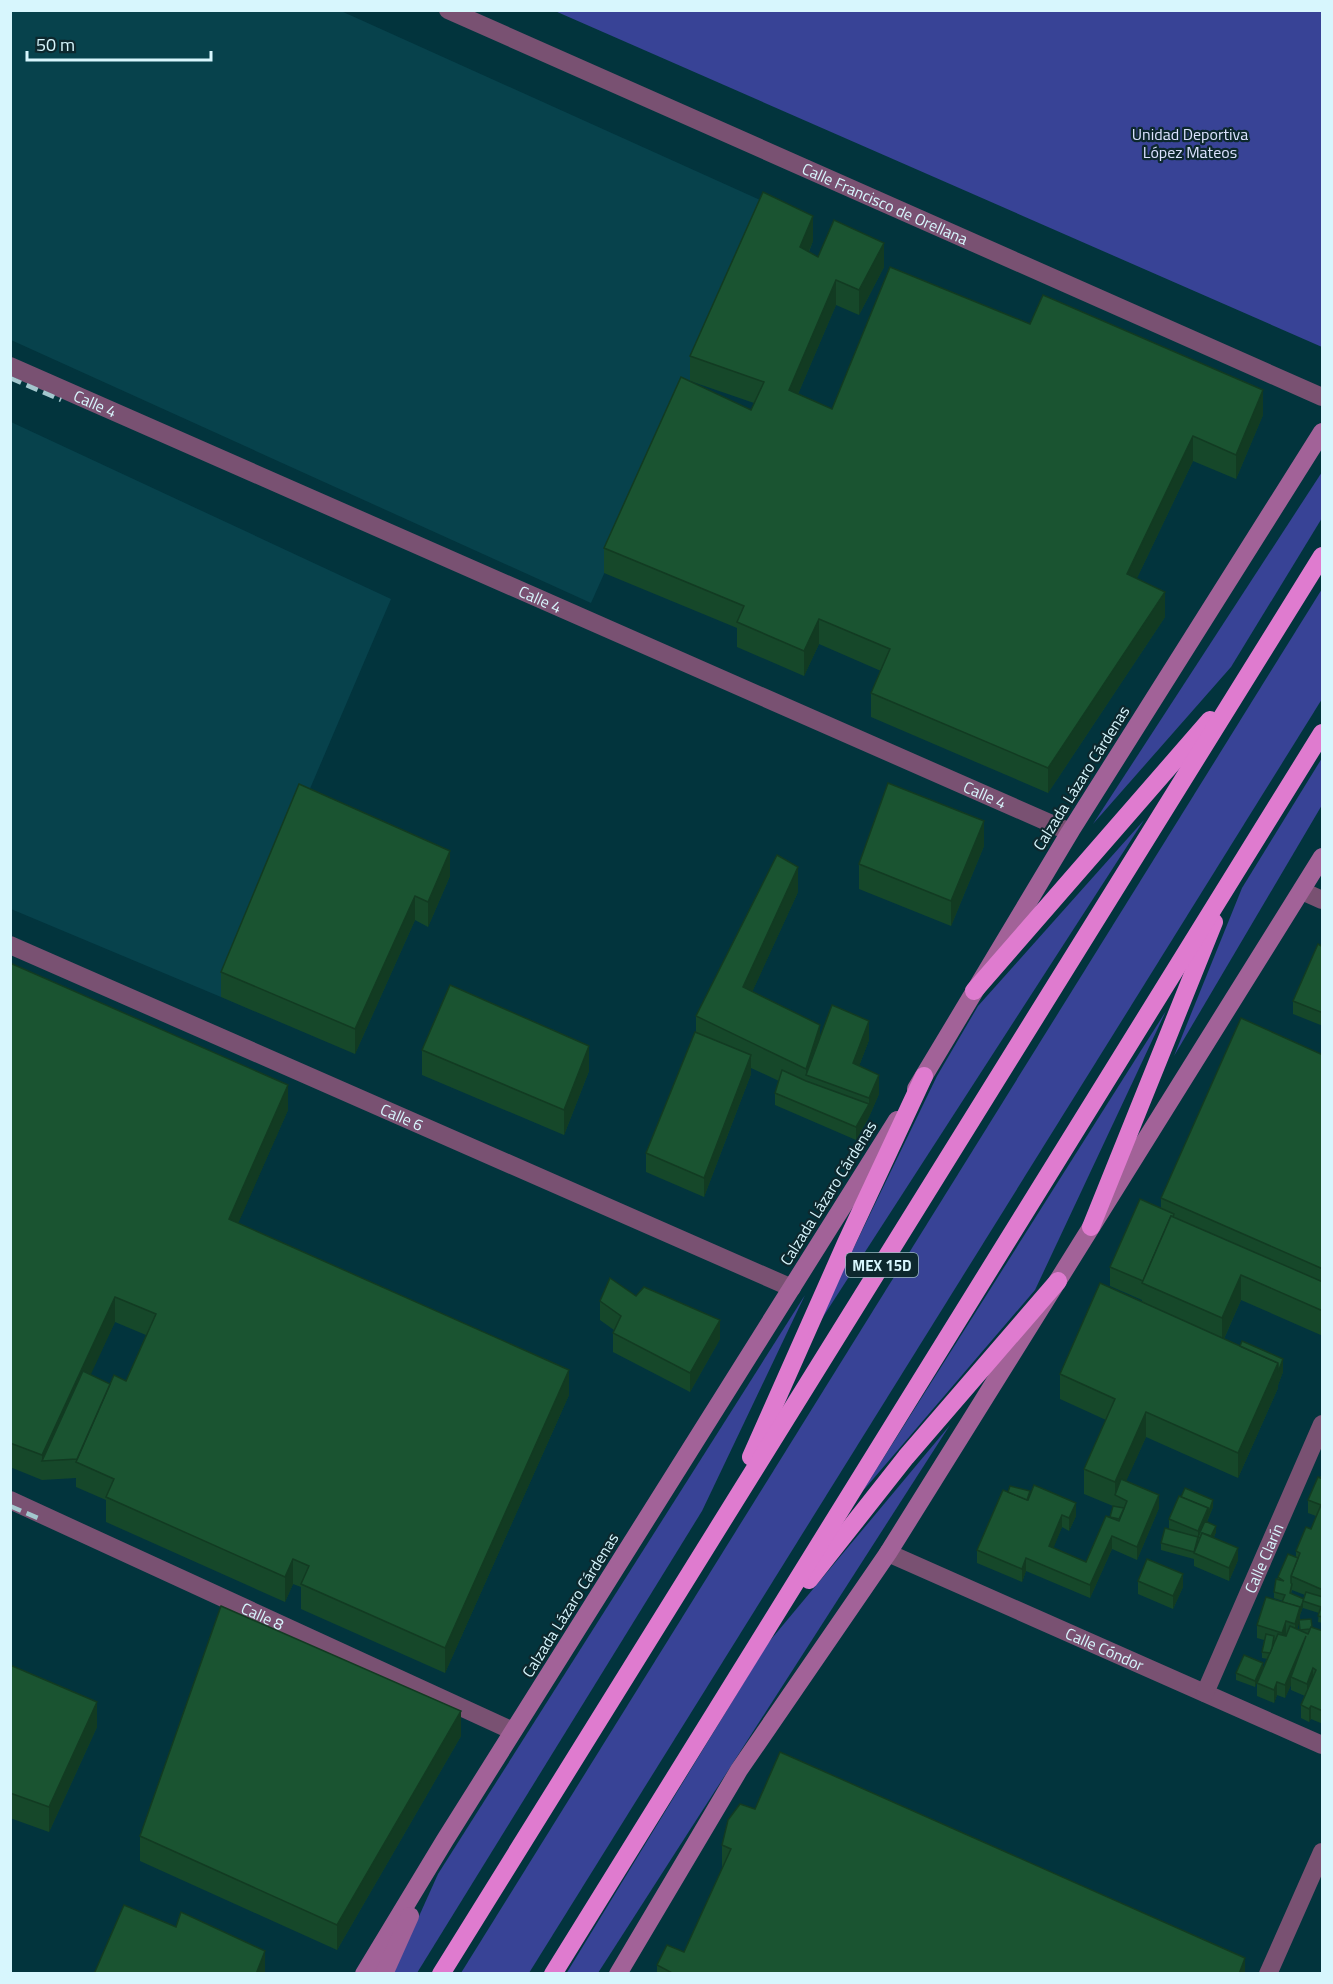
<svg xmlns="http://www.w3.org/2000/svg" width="1333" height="1984" font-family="'Titillium Web',sans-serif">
<rect width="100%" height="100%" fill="#02343d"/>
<!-- built -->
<g fill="#07424c">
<polygon points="11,11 341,11 769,204 591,603 11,340"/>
<polygon points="11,422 391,599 221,997 11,909"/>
</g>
<!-- green -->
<g fill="#384396">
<polygon points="555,11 1322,11 1322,347"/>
<polygon points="1322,472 1322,518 1231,667 1093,824"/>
<polygon points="1322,589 1322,699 529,1973 461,1973"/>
<polygon points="1322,758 1322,805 1174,1056 1242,888"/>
<polygon points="1144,820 812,1334 937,1076 978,1006"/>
<polygon points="1166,1011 1035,1290 862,1492"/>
<polygon points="805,1295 702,1511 417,1973 393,1974 438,1874"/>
<polygon points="950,1425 598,1973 566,1974 768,1643"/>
</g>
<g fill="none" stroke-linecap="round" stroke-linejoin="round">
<!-- street -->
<g stroke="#795172" stroke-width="18">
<path id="s1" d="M448,10L1322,397"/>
<path id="s2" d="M10,366L1070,832"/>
<polyline points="1302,891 1322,900"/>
<path id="s3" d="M10,945L792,1288"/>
<path id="s4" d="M10,1500L513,1731"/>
<path id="s5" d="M888,1553L1322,1745"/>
<path id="s6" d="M1205,1693L1322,1424"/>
<polyline points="1268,1974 1322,1852"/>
</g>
<!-- secondary -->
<g stroke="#a26298" stroke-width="18">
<polyline points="916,1089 1070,832 1322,432"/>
<polyline points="364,1974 445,1840 897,1120"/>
<polyline points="384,1974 410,1916"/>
<polyline points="618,1974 739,1770 888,1553 1322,857"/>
</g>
<!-- highway -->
<g stroke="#df7bcf" stroke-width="18">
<polyline points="974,991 1210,720"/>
<polyline points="1091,1227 1214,922"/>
<polyline points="751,1457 846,1243 924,1076"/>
<polyline points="809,1580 906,1457 1058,1281"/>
<polyline points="441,1974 1322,556"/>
<polyline points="553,1974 1322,733"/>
</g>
<!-- rail -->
<g stroke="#a3c7ce" stroke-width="4.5" stroke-dasharray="12 6" stroke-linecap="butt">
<polyline points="10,378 61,400"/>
<polyline points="10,1506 38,1518"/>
</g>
</g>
<!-- wall -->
<g fill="#16482a" fill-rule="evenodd">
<polygon points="813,241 809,252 818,257 884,267 859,315 836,305 798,394 832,409 1030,324 1263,415 1236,479 1193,461 1137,578 1165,617 1048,793 871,717 871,693 881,671 819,644 804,676 737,647 737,628 604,573 604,548 751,410 754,403 690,381 690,356"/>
<polygon points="984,846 951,926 859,889 859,864"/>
<polygon points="450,876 428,927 415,920 355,1054 221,997 221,972"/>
<polygon points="798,892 752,992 820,1036 869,1040 859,1066 879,1094 869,1117 856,1140 775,1105 775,1093 779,1081 751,1068 751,1074 704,1197 646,1172 646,1153 696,1032 696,1016"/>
<polygon points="1323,947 1323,1026 1293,1014 1293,1001"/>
<path d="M10,963L288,1110L238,1223L569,1395L445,1673L301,1609V1587L293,1584L285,1602L106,1522V1500L76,1487V1478L42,1480L10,1467ZM115,1322L146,1335L126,1381L110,1384L90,1375Z"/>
<polygon points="422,1050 589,1071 564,1135 422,1075"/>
<polygon points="1323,1055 1323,1336 1241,1300 1224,1339 1283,1372 1278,1385 1278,1388 1238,1478 1146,1437 1126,1481 1159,1508 1137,1560 1112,1549 1090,1598 1026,1571 1022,1582 977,1563 977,1550 1008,1492 1030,1495 1076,1516 1069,1531 1062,1527 1053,1548 1086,1562 1110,1517 1113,1506 1084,1494 1084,1469 1106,1420 1060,1399 1060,1374 1142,1302 1142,1300 1110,1286 1110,1267 1161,1209 1161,1198"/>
<polygon points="636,1296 720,1339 690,1392 613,1352 613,1333 614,1330 600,1320 600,1301"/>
<path d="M1323,1472V1623L1318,1622L1319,1613L1303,1608V1607L1300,1615V1620L1312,1627L1323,1631V1724L1311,1719L1309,1722L1301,1718V1705L1305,1696L1291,1690V1685L1285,1698L1277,1695L1274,1703L1257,1696V1683L1268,1659L1262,1658V1652L1264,1640L1257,1638V1625L1283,1601L1274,1598V1592L1278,1577L1296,1557V1551L1311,1529L1316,1516L1308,1513V1500ZM1292,1590L1305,1595L1304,1599L1291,1594ZM1299,1621L1300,1630L1297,1629Z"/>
<polygon points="1213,1507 1207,1522 1216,1532 1214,1537 1238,1560 1229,1581 1194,1566 1194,1559 1161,1550 1161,1543 1169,1529 1169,1519"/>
<polygon points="1138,1581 1183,1587 1173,1609 1138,1594"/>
<polygon points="10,1665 97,1727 49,1832 10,1818"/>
<polygon points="1263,1669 1255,1687 1236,1680 1236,1673"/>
<polygon points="461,1736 337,1950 140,1861 140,1836"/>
<polygon points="722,1845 1245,1974 657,1974 657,1965 684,1952 722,1869"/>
</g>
<!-- shaded-wall -->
<g fill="#123b22">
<polygon points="813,216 813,241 800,272 800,247"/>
<polygon points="884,243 884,267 859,315 859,290"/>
<polygon points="836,280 836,305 789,415 789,390"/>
<polygon points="1263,390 1263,415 1236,479 1236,455"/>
<polygon points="1193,436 1193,461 1127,599 1127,574"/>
<polygon points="1165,592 1165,617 1048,793 1048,768"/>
<polygon points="819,619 819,644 804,676 804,651"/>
<polygon points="984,821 984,846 951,926 951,901"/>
<polygon points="450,851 450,876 428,927 428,902"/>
<polygon points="798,867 798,892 743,1012 743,987"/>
<polygon points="415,896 415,920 355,1054 355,1029"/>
<polygon points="869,1021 869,1040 853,1082 853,1063"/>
<polygon points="820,1025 820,1050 806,1075 806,1069"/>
<polygon points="589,1046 589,1071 564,1135 564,1110"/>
<polygon points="751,1055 751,1074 704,1197 704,1178"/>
<polygon points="879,1075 879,1094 869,1117 856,1140 856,1127 869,1104 869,1098"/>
<polygon points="288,1085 288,1110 229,1244 229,1219"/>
<polygon points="1241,1275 1241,1300 1222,1343 1222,1318"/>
<polygon points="115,1297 115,1322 51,1461 42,1461 42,1455"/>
<polygon points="720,1320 720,1339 690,1392 690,1373"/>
<polygon points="1283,1359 1283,1372 1278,1385 1278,1388 1238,1478 1238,1453 1278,1363"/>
<polygon points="569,1370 569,1395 445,1673 445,1648"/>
<polygon points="1146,1412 1146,1437 1119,1497 1115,1495 1115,1482"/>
<polygon points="1159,1495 1159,1508 1137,1560 1137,1547"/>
<polygon points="1213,1500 1213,1507 1200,1538 1198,1537 1198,1544 1194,1553 1198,1538 1198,1531 1208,1508"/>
<polygon points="1076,1503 1076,1516 1069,1531 1069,1518"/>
<polygon points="1062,1515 1062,1527 1049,1559 1049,1546"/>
<polygon points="1216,1526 1216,1532 1209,1548 1209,1542"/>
<polygon points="1112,1536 1112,1549 1090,1598 1090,1585"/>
<polygon points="1238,1548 1238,1560 1229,1581 1229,1568"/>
<polygon points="1026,1558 1026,1571 1022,1582 1022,1569"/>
<polygon points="293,1559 293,1584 285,1602 285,1577"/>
<polygon points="1183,1574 1183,1587 1173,1609 1173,1596"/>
<polygon points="1303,1601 1303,1607 1300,1615 1300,1620 1295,1637 1295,1624 1300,1607"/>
<polygon points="1286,1621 1286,1634 1282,1645 1282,1633"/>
<polygon points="1306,1636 1291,1677 1291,1685 1285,1698 1285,1685"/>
<polygon points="1263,1663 1263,1669 1255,1687 1255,1681"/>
<polygon points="1313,1668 1313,1681 1307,1697 1307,1684"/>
<polygon points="1277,1682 1277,1695 1274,1703 1274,1690"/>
<polygon points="97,1702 97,1727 49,1832 49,1807"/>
<polygon points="1311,1706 1311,1719 1309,1722 1309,1709"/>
<polygon points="461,1711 461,1736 337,1950 337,1925"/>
<polygon points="265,1951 265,1974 256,1974"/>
<polygon points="1245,1958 1245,1974 1239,1974"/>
</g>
<!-- building -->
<g fill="#1a5431" stroke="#123b22" stroke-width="1.5">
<polygon points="763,192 813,216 800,247 818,257 834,220 884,243 859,290 836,280 789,390 832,409 890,267 1030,324 1043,295 1263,390 1236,455 1193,436 1127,574 1165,592 1048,768 871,693 890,649 819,619 804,651 737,622 744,606 604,548 681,377 751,410 764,382 690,356"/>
<polygon points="888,783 984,821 951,901 859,864"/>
<polygon points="299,784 450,851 428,902 415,896 355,1029 221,972"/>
<polygon points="777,855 798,867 743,987 820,1025 806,1069 696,1016"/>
<polygon points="1318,944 1323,947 1323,1013 1293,1001"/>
<polygon points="10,963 288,1085 229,1219 569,1370 445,1648 301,1584 309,1566 293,1559 285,1577 106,1497 114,1479 76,1462 114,1375 126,1381 156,1314 115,1297 42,1455 10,1443"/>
<polygon points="450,985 589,1046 564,1110 422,1050"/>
<polygon points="832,1005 869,1021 853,1063 879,1075 869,1098 806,1075"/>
<polygon points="1241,1018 1323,1055 1323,1269 1161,1198"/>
<polygon points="695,1032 751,1055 704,1178 646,1153"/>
<polygon points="782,1070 806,1081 869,1104 856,1127 775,1093"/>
<polygon points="1140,1199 1174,1214 1173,1217 1171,1216 1143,1281 1110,1267"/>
<polygon points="1171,1216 1323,1282 1323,1311 1241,1275 1222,1318 1142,1283"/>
<polygon points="610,1278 636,1296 644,1287 720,1320 690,1373 613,1333 621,1316 600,1301"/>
<polygon points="1100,1283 1278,1363 1238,1453 1146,1412 1115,1482 1084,1469 1115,1399 1060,1374"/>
<polygon points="1242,1341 1283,1359 1278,1372 1278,1363 1240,1346"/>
<polygon points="83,1371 110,1384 77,1459 42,1461"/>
<polygon points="1318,1477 1323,1479 1323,1590 1291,1576 1300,1553 1296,1551 1306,1527 1311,1529 1321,1505 1308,1500"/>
<polygon points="1121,1479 1159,1495 1137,1547 1112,1536 1090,1585 1026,1558 1022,1569 977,1550 1003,1490 1028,1500 1034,1485 1076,1503 1069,1518 1062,1515 1049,1546 1086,1562 1106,1516 1119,1521 1127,1501 1115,1495"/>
<polygon points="1010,1486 1030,1491 1027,1500 1008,1492"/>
<polygon points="1185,1488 1213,1500 1208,1514 1208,1508 1181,1497"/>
<polygon points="1179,1496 1208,1508 1198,1531 1169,1519"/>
<polygon points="1113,1506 1124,1508 1119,1519 1110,1517"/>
<polygon points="1205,1521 1216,1526 1211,1536 1202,1533 1200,1538 1198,1537"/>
<polygon points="1165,1528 1198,1537 1194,1552 1161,1543"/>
<polygon points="1202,1533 1238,1548 1229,1568 1194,1553"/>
<polygon points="1288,1554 1298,1558 1291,1576 1291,1583 1292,1584 1290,1593 1304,1599 1300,1609 1300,1607 1282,1602 1285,1595 1274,1592 1276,1579 1284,1581 1278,1577"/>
<polygon points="1147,1559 1183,1574 1173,1596 1138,1581"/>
<polygon points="1306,1592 1323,1597 1323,1617 1318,1616 1321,1607 1303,1601"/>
<polygon points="1266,1597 1300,1607 1295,1624 1286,1621 1282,1633 1257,1625"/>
<polygon points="221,1606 461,1711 337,1925 140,1836"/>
<polygon points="1311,1619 1312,1627 1310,1629 1300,1630 1299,1620"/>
<polygon points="1290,1626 1308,1634 1311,1627 1323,1631 1323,1711 1311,1706 1309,1709 1301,1705 1316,1670 1313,1668 1307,1684 1291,1677 1306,1636 1285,1685 1277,1682 1274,1690 1257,1683 1278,1634 1286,1636"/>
<polygon points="1266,1634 1274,1636 1272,1648 1270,1653 1262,1652"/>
<polygon points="1244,1655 1263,1663 1255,1681 1236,1673"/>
<polygon points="10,1665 97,1702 49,1807 10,1793"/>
<polygon points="780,1752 1245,1958 1239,1974 674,1974 657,1965 667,1945 684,1952 731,1849 722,1845 728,1820 740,1804 755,1809"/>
<polygon points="124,1905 176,1927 181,1912 265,1951 256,1974 94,1974"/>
</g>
<g text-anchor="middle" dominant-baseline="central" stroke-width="4.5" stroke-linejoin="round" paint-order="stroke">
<!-- shield labels -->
<rect fill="#0d282e" stroke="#9ab8bf" stroke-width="1.5" x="846" y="1253" width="72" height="24" rx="4.5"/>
<g font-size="15" font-weight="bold" fill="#d7f6fd">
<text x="882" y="1265">MEX 15D</text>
</g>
<!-- park labels -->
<g font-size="16" fill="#dce3ff" stroke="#0d282e">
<text x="1190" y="134">Unidad Deportiva<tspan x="1190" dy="18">López Mateos</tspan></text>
</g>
<!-- street labels -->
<g font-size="16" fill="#d7f6fd" stroke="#0d282e">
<text stroke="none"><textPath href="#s1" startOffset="478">Calle Francisco de Orellana</textPath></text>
<text stroke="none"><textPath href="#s2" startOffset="93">Calle 4</textPath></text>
<text stroke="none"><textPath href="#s2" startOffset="579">Calle 4</textPath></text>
<text transform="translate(1081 778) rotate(-58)">Calzada Lázaro Cárdenas</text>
<text stroke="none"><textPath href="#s2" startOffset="1065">Calle 4</textPath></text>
<text stroke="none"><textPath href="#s3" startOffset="428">Calle 6</textPath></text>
<text transform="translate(828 1193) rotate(-58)">Calzada Lázaro Cárdenas</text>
<text stroke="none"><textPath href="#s6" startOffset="147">Calle Clarín</textPath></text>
<text transform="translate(570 1605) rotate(-58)">Calzada Lázaro Cárdenas</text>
<text stroke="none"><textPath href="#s4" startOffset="278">Calle 8</textPath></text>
<text stroke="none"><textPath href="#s5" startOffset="237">Calle Cóndor</textPath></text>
</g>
</g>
<!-- border -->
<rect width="1333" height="1984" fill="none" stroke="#d7f6fd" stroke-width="24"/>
<!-- scale -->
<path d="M27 51v9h184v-9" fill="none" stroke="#d7f6fd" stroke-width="3"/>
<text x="36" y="51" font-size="18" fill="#d7f6fd" stroke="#0d282e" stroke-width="4.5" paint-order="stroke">50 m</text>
</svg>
